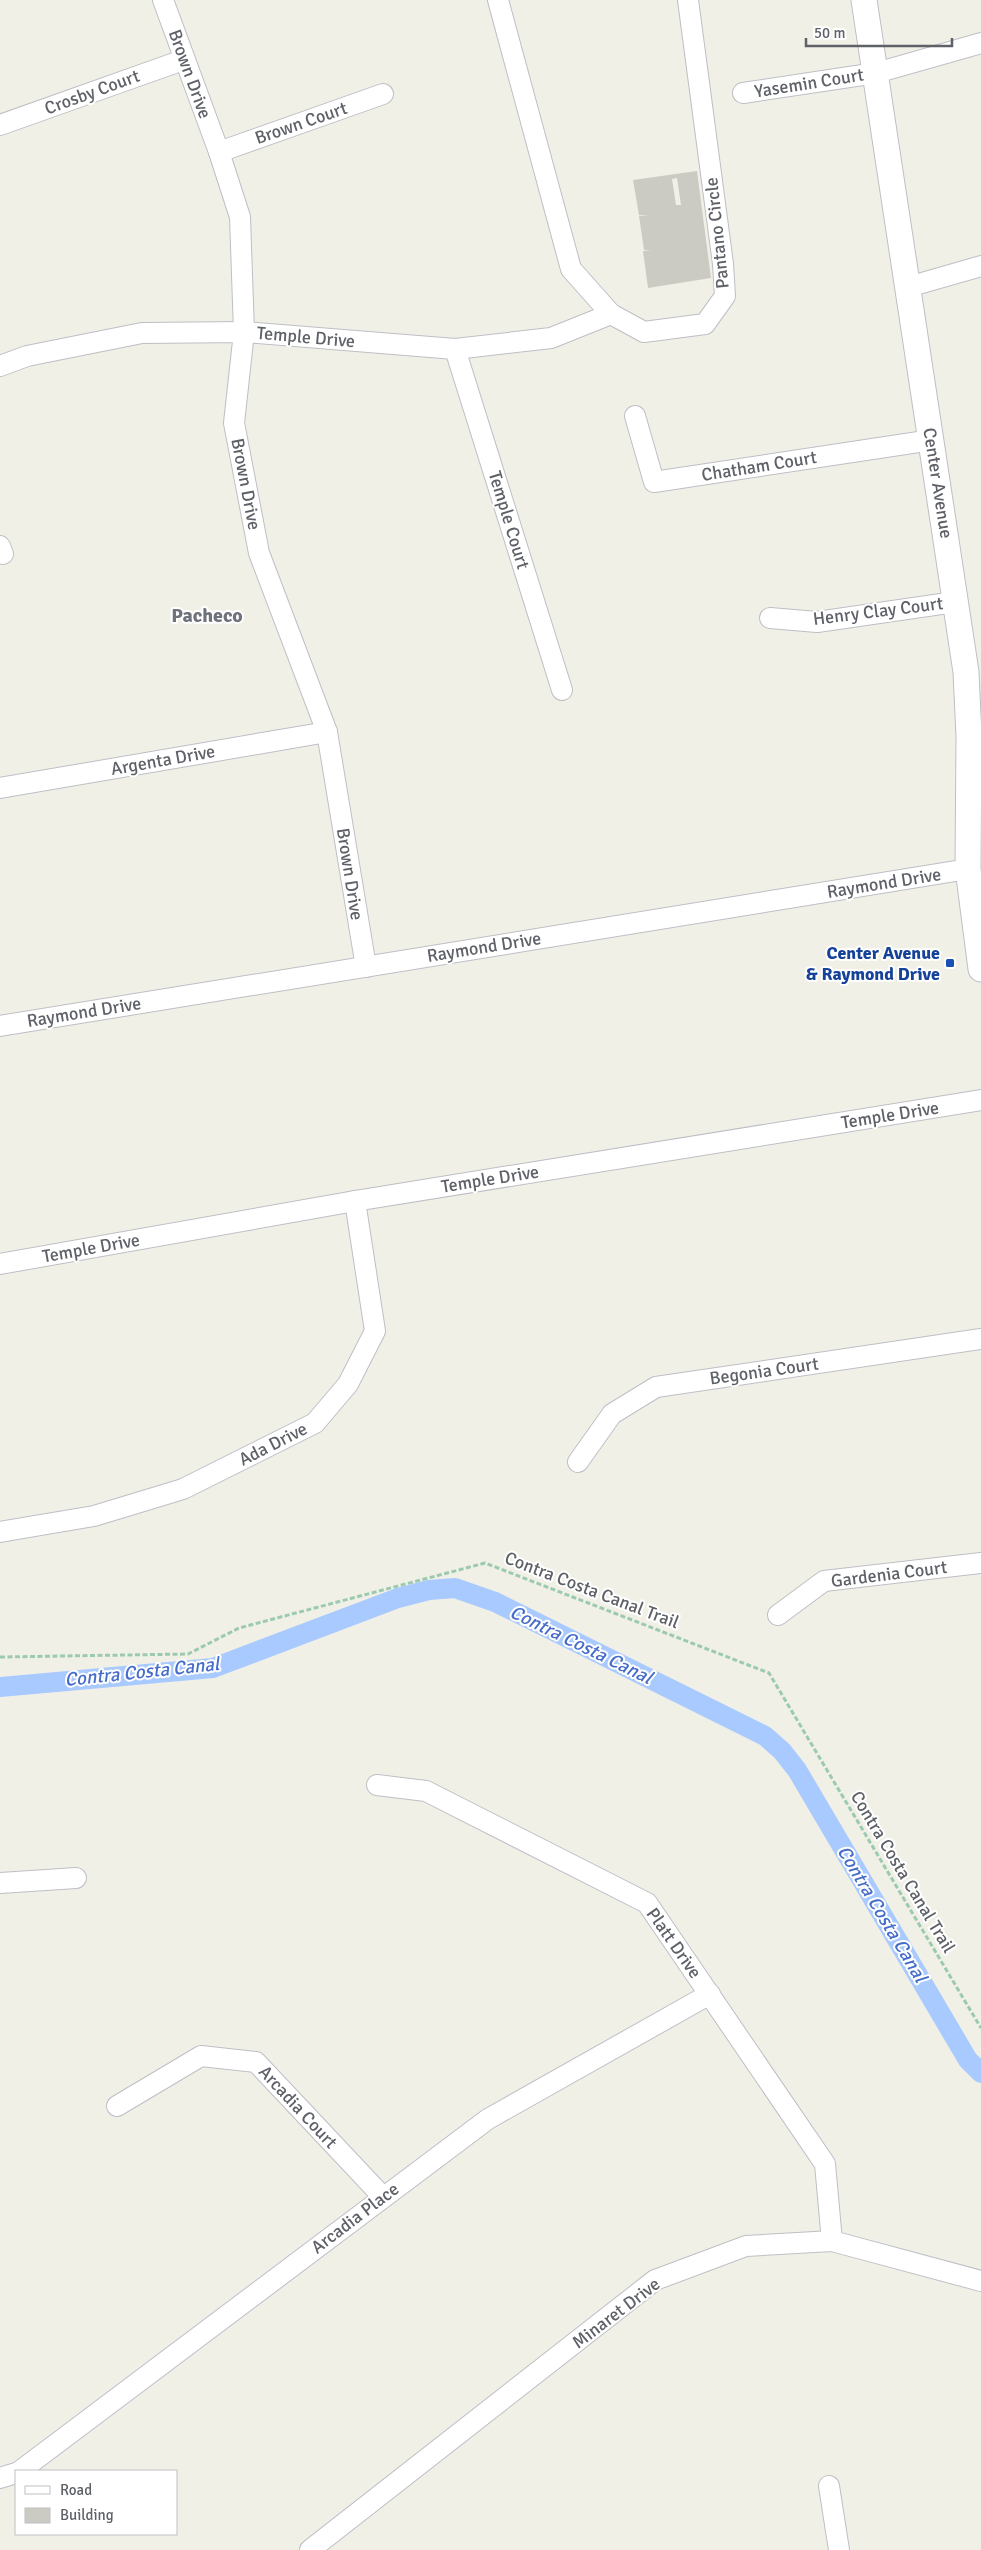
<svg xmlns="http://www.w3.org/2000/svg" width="981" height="2550" font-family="Signika,sans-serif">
<rect width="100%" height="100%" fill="#f1f0e7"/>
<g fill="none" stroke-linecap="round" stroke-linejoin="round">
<!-- canal -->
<polyline stroke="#a9caff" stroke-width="20" points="0,1687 213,1668 398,1598 429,1590 455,1588 495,1602 765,1736 782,1751 797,1770 968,2060 981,2073"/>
</g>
<!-- building -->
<path fill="#cccbc3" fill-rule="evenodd" d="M697,171L711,278L648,288L643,251L651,250H644L639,216L649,215H639L633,180ZM677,178L681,205H676L672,179Z"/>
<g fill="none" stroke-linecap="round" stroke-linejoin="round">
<defs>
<g id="minor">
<polyline points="163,0 219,152 240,217 244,332 234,423 259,553 327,732 366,967"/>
<polyline points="498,0 571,269 611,314 644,332 705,324 725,296 723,264 688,0"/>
<polyline points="743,93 876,73 981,43"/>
<polyline points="0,125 183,60"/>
<polyline points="219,152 383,94"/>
<polyline points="908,287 981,266"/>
<polyline points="455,349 562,690"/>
<polyline points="0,366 27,356 142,333 244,332 455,349 551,338 611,314"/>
<polyline points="635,416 654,482 932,440"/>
<polyline points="0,546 3,554"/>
<polyline points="770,618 817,622 955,602"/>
<polyline points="0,788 327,732"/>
<polyline points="0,1026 968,869"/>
<polyline points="0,1264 355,1201 981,1100"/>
<polyline points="578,1462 612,1414 656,1387 981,1339"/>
<polyline points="0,1532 94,1516 183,1489 315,1423 348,1384 375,1331 355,1201"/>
<polyline points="778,1615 824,1581 981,1563"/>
<polyline points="377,1785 426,1791 647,1903 825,2164 832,2241"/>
<polyline points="0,1883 76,1878"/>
<polyline points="117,2106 201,2056 256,2062 383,2197"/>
<polyline points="20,2471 488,2119 710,1994"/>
<polyline points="0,2478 16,2473"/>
<polyline points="829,2486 839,2550"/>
<polyline points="310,2550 655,2280 746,2246 832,2241 981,2281"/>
</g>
<polyline id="tertiary" points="864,0 966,672 969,736 968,869 981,969"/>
</defs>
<!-- minor casing -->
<use href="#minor" stroke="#bebfc6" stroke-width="22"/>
<!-- tertiary casing -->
<use href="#tertiary" stroke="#bebfc6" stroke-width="27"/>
<!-- path -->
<polyline stroke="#9ccab1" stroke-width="3" stroke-dasharray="5 2.5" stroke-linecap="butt" points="0,1657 188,1654 239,1628 485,1563 769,1673 981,2028"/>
<!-- minor -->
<use href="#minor" stroke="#fff" stroke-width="20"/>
<!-- tertiary -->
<use href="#tertiary" stroke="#fff" stroke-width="25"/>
</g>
<!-- markers -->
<rect fill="#1a4fb4" stroke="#fff" stroke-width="2" x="945" y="958" width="10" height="10" rx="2.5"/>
<g text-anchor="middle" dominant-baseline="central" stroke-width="4" stroke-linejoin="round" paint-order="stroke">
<!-- street labels -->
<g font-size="18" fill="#5e6168" stroke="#fff">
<text transform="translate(190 74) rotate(70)">Brown Drive</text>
<text transform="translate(809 83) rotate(-9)">Yasemin Court</text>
<text transform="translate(92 92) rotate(-20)">Crosby Court</text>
<text transform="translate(301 123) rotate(-19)">Brown Court</text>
<text transform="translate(717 233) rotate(-96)">Pantano Circle</text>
<text transform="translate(306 337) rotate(5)">Temple Drive</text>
<text transform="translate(759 466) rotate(-9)">Chatham Court</text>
<text transform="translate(938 483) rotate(81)">Center Avenue</text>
<text transform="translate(246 484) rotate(79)">Brown Drive</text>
<text transform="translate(509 520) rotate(73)">Temple Court</text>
<text transform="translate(878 611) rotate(-7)">Henry Clay Court</text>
<text transform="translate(163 760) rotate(-10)">Argenta Drive</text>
<text transform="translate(350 874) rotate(81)">Brown Drive</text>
<text transform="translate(884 883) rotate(-9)">Raymond Drive</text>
<text transform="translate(484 947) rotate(-9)">Raymond Drive</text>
<text transform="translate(84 1012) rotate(-9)">Raymond Drive</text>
<text transform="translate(890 1115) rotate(-9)">Temple Drive</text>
<text transform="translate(490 1179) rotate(-9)">Temple Drive</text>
<text transform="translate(91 1248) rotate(-10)">Temple Drive</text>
<text transform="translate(764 1371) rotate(-8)">Begonia Court</text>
<text transform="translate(273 1444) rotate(-27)">Ada Drive</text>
<text transform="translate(889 1574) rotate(-7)">Gardenia Court</text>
<text transform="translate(592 1590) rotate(21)">Contra Costa Canal Trail</text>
<text transform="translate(903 1872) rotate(59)">Contra Costa Canal Trail</text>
<text transform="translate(674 1943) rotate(55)">Platt Drive</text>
<text transform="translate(298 2107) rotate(47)">Arcadia Court</text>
<text transform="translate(355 2218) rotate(-37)">Arcadia Place</text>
<text transform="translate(616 2313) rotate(-37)">Minaret Drive</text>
</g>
<!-- transit labels -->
<g font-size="18" font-weight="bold" fill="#164399" stroke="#fff" text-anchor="end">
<text x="940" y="953">Center Avenue<tspan x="940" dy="21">&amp; Raymond Drive</tspan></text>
</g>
<!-- water labels -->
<g font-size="19" font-style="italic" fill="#456dc9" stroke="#fff">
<text transform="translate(581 1645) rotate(26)">Contra Costa Canal</text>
<text transform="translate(142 1672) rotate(-6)">Contra Costa Canal</text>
<text transform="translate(882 1914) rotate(59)">Contra Costa Canal</text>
</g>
<!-- quarter labels -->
<g font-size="20" font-weight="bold" fill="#6f727a" stroke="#fff">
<text x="207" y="615">Pacheco</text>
</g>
</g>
<!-- legend -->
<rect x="15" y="2470" width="162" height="65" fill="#ffffff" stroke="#bfc0c3"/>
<rect x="25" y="2486" width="25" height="8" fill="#ffffff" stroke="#bfc0c3"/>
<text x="60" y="2495" font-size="15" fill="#5e6168">Road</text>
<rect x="25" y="2508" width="25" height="15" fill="#cccbc3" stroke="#bfc0c3"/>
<text x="60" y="2520" font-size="15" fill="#5e6168">Building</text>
<!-- scale -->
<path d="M806 38v8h146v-8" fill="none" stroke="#5e6168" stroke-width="2.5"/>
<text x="814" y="38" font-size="15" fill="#5e6168" stroke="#ffffff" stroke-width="4" paint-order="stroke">50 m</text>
</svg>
